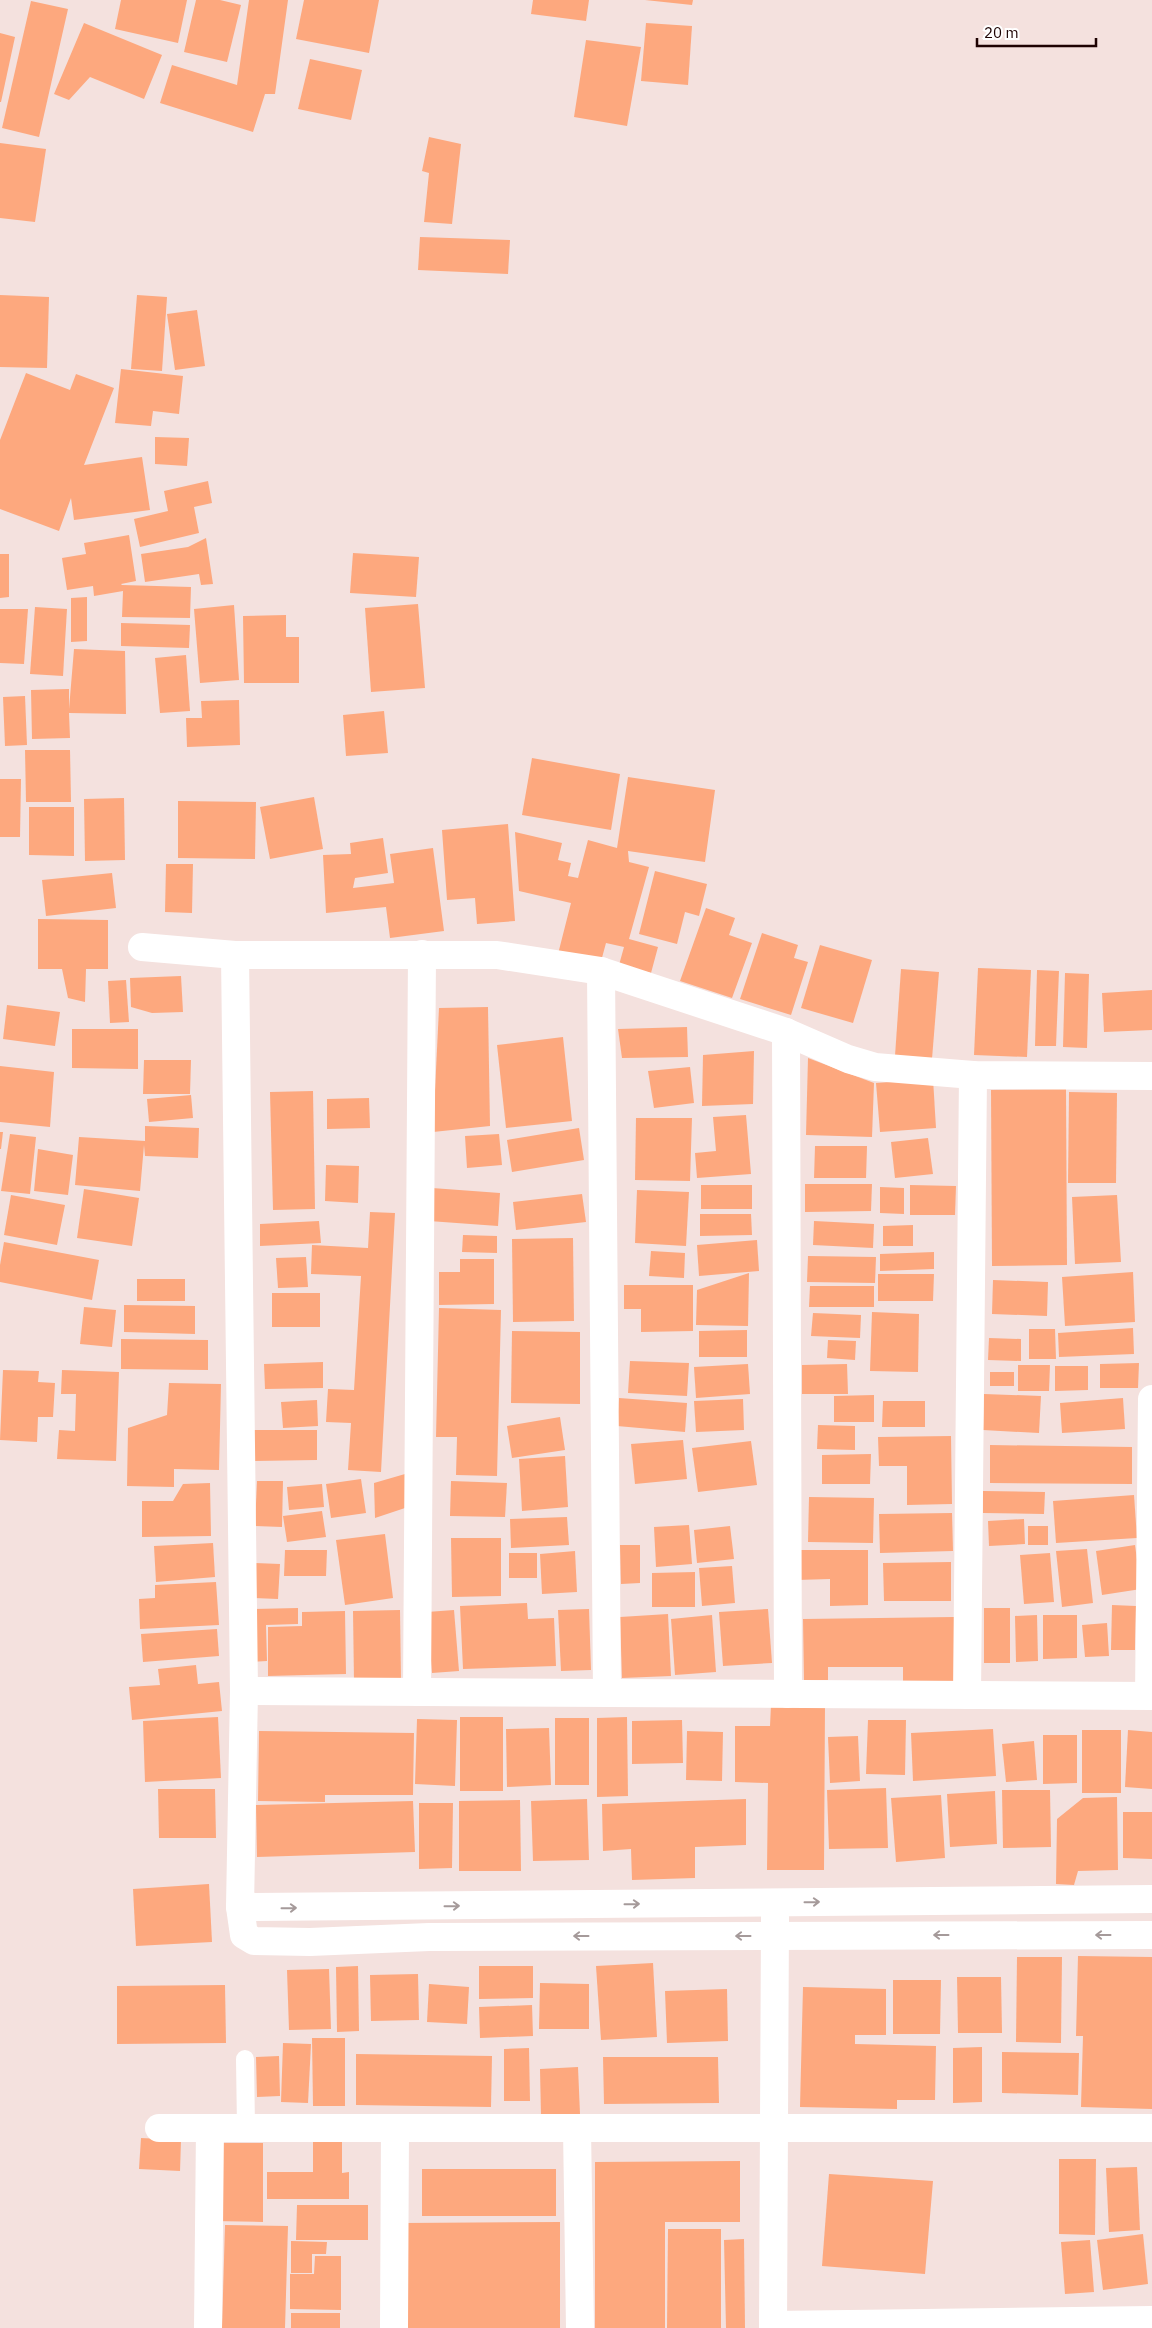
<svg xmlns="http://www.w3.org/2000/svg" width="1152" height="2328" font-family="'IBM Plex Sans',sans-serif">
<rect width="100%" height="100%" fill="#f4e1de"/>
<!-- building -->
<g fill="#fda87e">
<polygon points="121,0 187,0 178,43 115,29"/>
<polygon points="196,0 220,0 241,5 227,62 184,52"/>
<polygon points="249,0 288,0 275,94 265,94 253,132 160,103 172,65 237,85"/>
<polygon points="304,0 379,0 369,53 296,39"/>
<polygon points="533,0 589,0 586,21 531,14"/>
<polygon points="645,0 693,0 692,5"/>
<polygon points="31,1 68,9 39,137 2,128"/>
<polygon points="84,23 162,55 144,99 90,77 69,100 54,94"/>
<polygon points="646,23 692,26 688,85 641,81"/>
<polygon points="0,33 15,37 1,102 0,102"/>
<polygon points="586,40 641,47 627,126 574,117"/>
<polygon points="310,59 362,70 351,120 298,109"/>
<polygon points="429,137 461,144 452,224 424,222 429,173 422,171"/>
<polygon points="0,143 46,149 35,222 0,218"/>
<polygon points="420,237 510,240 508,274 418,270"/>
<polygon points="0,295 49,297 47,368 0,367"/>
<polygon points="137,295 167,297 162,371 131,369"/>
<polygon points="197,310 205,366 175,370 167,314"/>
<polygon points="121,369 183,376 179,414 153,411 151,426 115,423"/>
<polygon points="26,373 70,390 76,374 114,388 84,465 142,457 150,510 74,520 71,498 59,531 0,509 0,440"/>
<polygon points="155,437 189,438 187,466 155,464"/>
<polygon points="208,481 212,503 194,507 199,533 140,547 134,519 168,511 164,491"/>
<polygon points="129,535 136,581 121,584 122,585 191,587 190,618 122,617 123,591 94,596 93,586 67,590 62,558 86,554 84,543"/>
<polygon points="206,538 213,584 201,585 199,574 145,582 141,554 188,547"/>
<polygon points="353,553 419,557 416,597 350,593"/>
<polygon points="0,554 9,554 9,597 0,598"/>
<polygon points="87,597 87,641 71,642 71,598"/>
<polygon points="418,604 425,688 371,692 365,608"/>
<polygon points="234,605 239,680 200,683 194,609"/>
<polygon points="35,607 67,609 63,676 30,674"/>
<polygon points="0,609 28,609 24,664 0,663"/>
<polygon points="286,615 286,637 299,637 299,683 244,683 243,616"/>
<polygon points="121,623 190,625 189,648 121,646"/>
<polygon points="74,649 125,651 126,714 69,713 70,738 32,739 31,690 69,689 69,709"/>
<polygon points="186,655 190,711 160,713 155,658"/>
<polygon points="25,696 27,745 5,746 3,697"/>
<polygon points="239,700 240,745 187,747 186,718 202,718 201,701"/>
<polygon points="384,711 388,753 346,756 343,715"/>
<polygon points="25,750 70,750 71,802 26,802"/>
<polygon points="532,758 620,774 611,830 522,815"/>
<polygon points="628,777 715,790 705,862 628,851 629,862 649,867 629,939 658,947 651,973 619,965 624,947 606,943 600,965 558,954 571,903 519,891 515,832 562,843 558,860 571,863 568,876 578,878 588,840 617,848"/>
<polygon points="0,779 21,779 20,837 0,837"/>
<polygon points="314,797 323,849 270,859 260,807"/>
<polygon points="124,798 125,860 85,861 84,799"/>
<polygon points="178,801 256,802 255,859 178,858"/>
<polygon points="29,807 74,807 74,856 29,855"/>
<polygon points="508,824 515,921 477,924 475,898 447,900 442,830"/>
<polygon points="383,838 388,873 355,878 353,888 394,883 390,854 433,848 444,931 390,938 386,907 326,913 323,855 351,854 350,843"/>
<polygon points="166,864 193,864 192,913 165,912"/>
<polygon points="655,871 707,884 699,916 685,912 677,944 639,934"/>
<polygon points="112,873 116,908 46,916 42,880"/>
<polygon points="706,908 735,918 729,935 752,943 732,998 680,981"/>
<polygon points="38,919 108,920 108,969 86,969 85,1002 68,998 62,969 38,969"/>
<polygon points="762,933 798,945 794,958 808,962 791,1015 740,999"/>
<polygon points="820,945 872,960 853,1023 801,1008"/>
<polygon points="978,968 1031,970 1027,1057 974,1055"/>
<polygon points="901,969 939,972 932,1059 895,1056"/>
<polygon points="1037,970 1059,971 1056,1046 1035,1046"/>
<polygon points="1065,973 1089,974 1087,1048 1063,1047"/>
<polygon points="181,976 183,1012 152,1013 131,1007 130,978"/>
<polygon points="126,980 129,1022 110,1023 108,981"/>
<polygon points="1152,990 1152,1030 1104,1032 1102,993"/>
<polygon points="7,1005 60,1012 55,1046 3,1039"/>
<polygon points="488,1007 490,1126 433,1132 439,1008"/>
<polygon points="687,1027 688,1057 622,1058 618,1029"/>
<polygon points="72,1029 138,1029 138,1069 72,1068"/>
<polygon points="563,1037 572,1121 506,1128 497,1045"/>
<polygon points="754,1051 753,1104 702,1106 703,1055"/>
<polygon points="808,1058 874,1083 872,1137 806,1135"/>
<polygon points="144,1060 191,1060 190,1094 143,1094"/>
<polygon points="0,1066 54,1072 50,1127 0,1122"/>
<polygon points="690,1067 694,1103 654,1108 648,1071"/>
<polygon points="933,1079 936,1128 880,1132 876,1083"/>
<polygon points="1066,1089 1067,1265 992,1266 991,1090"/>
<polygon points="313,1091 315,1209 273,1210 270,1092"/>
<polygon points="1069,1092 1117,1093 1116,1183 1068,1183"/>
<polygon points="191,1095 193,1118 149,1122 147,1099"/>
<polygon points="369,1098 370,1128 327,1129 327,1099"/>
<polygon points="746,1115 751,1174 697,1178 695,1153 716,1151 713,1117"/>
<polygon points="636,1118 692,1118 690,1181 635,1180"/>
<polygon points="145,1126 199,1128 198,1158 145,1156 144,1145 140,1191 75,1185 79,1137 145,1141"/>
<polygon points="579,1128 584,1160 512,1172 507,1140"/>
<polygon points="0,1132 3,1132 1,1149 0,1149"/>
<polygon points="10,1134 36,1137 30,1194 1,1191"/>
<polygon points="499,1134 502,1165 467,1168 465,1136"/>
<polygon points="928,1138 933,1174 895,1178 891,1142"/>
<polygon points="815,1146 867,1146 866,1178 814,1178"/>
<polygon points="38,1149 73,1155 68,1195 34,1191"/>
<polygon points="326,1165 359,1166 358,1203 325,1201"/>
<polygon points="805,1184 872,1184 871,1211 805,1212"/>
<rect x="701" y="1185" width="51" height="24"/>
<polygon points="910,1185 956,1186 955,1215 910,1215"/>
<polygon points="880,1187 904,1188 904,1214 880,1213"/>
<polygon points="432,1188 500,1193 498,1226 429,1221"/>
<polygon points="84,1189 139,1198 132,1246 77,1238"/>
<polygon points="637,1190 689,1192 686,1246 635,1243"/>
<polygon points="582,1194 586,1222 516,1230 513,1202"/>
<polygon points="11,1195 65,1205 57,1245 4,1235"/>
<polygon points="1117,1195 1121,1262 1075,1264 1072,1197"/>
<polygon points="370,1212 395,1213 381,1472 348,1470 351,1423 326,1422 328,1389 354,1390 361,1276 311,1274 312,1245 368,1248"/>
<polygon points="700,1214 751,1214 752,1235 700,1236"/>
<polygon points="319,1221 321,1243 260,1246 260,1224"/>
<polygon points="814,1221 874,1224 873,1248 813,1245"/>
<polygon points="913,1225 913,1246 883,1246 883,1226"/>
<polygon points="463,1235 497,1236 497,1253 462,1252"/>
<polygon points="573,1238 574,1321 513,1322 512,1239"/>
<polygon points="757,1240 759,1271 699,1276 697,1245"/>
<polygon points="4,1242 99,1260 92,1300 0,1282 0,1265"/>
<polygon points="651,1251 685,1253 684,1278 649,1276"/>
<polygon points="934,1252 934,1269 880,1271 880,1254"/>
<polygon points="808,1256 876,1257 875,1283 807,1282"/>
<polygon points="306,1257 308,1287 278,1288 276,1258"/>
<polygon points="460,1259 494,1259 494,1304 439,1305 439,1272 460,1272"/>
<polygon points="1133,1272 1135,1322 1065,1326 1062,1277"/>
<polygon points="749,1273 748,1326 696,1325 697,1290"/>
<polygon points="878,1274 934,1274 933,1301 878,1301"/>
<rect x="137" y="1279" width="48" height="22"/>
<polygon points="993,1280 1048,1282 1047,1316 992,1314"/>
<polygon points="624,1285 693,1285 693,1331 641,1332 641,1309 624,1309"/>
<polygon points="810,1286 874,1286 874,1307 809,1307"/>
<rect x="272" y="1293" width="48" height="34"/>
<polygon points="124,1305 195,1306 195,1334 124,1332"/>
<polygon points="84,1307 116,1310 112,1347 80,1344"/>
<polygon points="439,1308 501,1310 497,1476 456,1475 457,1437 436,1437"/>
<polygon points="872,1312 919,1314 918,1372 870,1371"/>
<polygon points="813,1313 861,1315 860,1338 811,1336"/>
<polygon points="1133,1328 1134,1354 1059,1357 1058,1333"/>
<polygon points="1029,1329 1055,1329 1056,1359 1029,1359"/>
<polygon points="747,1330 747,1357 699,1357 699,1331"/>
<polygon points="512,1331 580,1332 580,1404 511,1403"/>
<polygon points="989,1338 1021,1339 1021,1361 988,1360"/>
<polygon points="121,1339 208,1340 208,1370 121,1369"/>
<polygon points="828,1340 856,1341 855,1360 827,1358"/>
<polygon points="630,1361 689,1363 687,1396 628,1393"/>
<polygon points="323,1362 323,1388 265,1389 264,1364"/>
<polygon points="1139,1363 1138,1388 1100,1388 1100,1364"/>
<polygon points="748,1364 750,1394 696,1398 694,1367"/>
<polygon points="847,1364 848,1394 802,1394 802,1365"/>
<polygon points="1018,1365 1050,1365 1049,1391 1018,1391"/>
<polygon points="1055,1366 1088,1366 1088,1390 1055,1391"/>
<polygon points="3,1370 39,1371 38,1382 55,1383 53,1417 38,1417 37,1442 0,1440"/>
<polygon points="62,1370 119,1372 116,1461 57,1459 59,1430 75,1431 76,1394 61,1394"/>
<rect x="990" y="1372" width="24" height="14"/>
<polygon points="169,1383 221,1384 219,1470 174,1469 174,1487 127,1486 128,1428 167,1415"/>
<polygon points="984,1394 1041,1396 1039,1433 983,1430"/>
<polygon points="874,1395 874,1422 834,1422 834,1396"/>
<polygon points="619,1398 687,1403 685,1432 617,1426"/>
<polygon points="1123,1398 1125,1429 1062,1433 1060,1403"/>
<polygon points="743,1399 744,1430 696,1432 694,1401"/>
<polygon points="317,1400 318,1426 283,1428 281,1402"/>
<polygon points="883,1401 925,1401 925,1427 882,1427"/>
<polygon points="560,1417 565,1450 512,1458 507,1426"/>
<polygon points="818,1425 855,1426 855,1450 817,1449"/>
<polygon points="251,1430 317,1430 317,1460 251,1461"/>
<polygon points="951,1436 952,1504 907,1505 907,1466 879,1466 878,1437"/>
<polygon points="683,1440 687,1479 635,1484 631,1444"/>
<polygon points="751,1441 757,1485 698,1492 692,1448"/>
<polygon points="990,1445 1132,1447 1132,1484 990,1483"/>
<polygon points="871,1454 870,1484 822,1484 822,1455"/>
<polygon points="565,1456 568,1507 522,1511 519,1459"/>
<polygon points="405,1474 405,1508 375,1518 374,1483"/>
<polygon points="361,1479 366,1513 331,1518 326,1484"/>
<polygon points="257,1481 283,1481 282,1527 255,1526"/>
<polygon points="451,1481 507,1483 505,1517 450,1516"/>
<polygon points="210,1483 211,1536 142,1537 142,1501 173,1501 183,1484"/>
<polygon points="322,1484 324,1507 289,1510 287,1487"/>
<polygon points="983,1491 1045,1492 1044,1514 983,1513"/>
<polygon points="1134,1495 1137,1538 1056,1543 1053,1501"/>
<polygon points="809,1497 874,1498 873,1543 808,1542"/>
<polygon points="322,1511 326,1537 287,1542 283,1516"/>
<polygon points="952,1513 953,1551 880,1553 879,1514"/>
<polygon points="567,1517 569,1545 511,1548 510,1519"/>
<polygon points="1024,1519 1025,1544 989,1546 988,1521"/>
<polygon points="689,1525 692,1564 656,1567 654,1527"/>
<polygon points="730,1526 734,1559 697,1563 694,1530"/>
<rect x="1028" y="1526" width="20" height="19"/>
<polygon points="385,1534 393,1598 345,1605 336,1540"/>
<polygon points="451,1538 501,1538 501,1596 452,1597"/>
<polygon points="213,1543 215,1577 156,1582 154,1546"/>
<polygon points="620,1545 640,1545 640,1583 621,1584"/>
<polygon points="1135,1545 1141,1589 1102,1595 1096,1551"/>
<polygon points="1087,1549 1093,1603 1062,1607 1056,1551"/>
<polygon points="285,1550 327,1550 326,1576 284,1576"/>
<polygon points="797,1550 868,1550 868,1605 830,1606 830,1579 797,1580"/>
<polygon points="575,1551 577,1592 542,1594 540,1554"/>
<rect x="509" y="1553" width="28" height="25"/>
<polygon points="1050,1553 1054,1602 1024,1604 1020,1555"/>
<polygon points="951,1562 951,1601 884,1601 883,1563"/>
<polygon points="255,1563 280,1564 278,1599 253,1598"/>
<polygon points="732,1566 735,1603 702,1606 699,1568"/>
<polygon points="695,1572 695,1607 652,1607 652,1573"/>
<polygon points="216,1582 219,1625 140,1629 139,1599 155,1598 155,1585"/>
<polygon points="527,1603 528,1619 554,1618 556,1666 463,1669 460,1606"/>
<polygon points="1112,1605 1136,1606 1135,1650 1111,1650"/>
<polygon points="298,1608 298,1624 266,1625 267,1661 251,1662 250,1609"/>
<rect x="984" y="1608" width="26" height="55"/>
<polygon points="589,1609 591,1670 561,1671 558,1610"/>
<polygon points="768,1609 772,1663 723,1666 719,1612"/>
<polygon points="400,1610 401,1681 354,1682 353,1611"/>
<polygon points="454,1610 459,1671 432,1673 427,1612"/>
<polygon points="345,1611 346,1674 268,1676 268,1627 302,1626 302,1612"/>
<polygon points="668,1614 671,1676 622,1678 620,1617"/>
<polygon points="712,1615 716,1672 675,1675 671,1619"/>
<polygon points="1037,1615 1038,1661 1016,1662 1015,1616"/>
<polygon points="1043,1615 1077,1615 1077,1658 1043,1659"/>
<polygon points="954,1617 954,1683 903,1683 903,1667 828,1667 828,1680 804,1681 803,1619"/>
<polygon points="1107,1623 1109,1656 1085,1657 1082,1625"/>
<polygon points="217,1629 219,1656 143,1662 141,1634"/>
<polygon points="196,1665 198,1684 219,1682 222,1711 132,1720 129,1687 160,1685 158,1669"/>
<polygon points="771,1705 825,1705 824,1870 767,1870 768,1783 735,1782 735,1726 770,1726"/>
<polygon points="218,1717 221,1778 145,1782 143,1721"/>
<rect x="460" y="1717" width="43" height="74"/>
<polygon points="627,1717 628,1796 597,1797 597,1718"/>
<rect x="555" y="1718" width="34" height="67"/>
<polygon points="417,1719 457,1720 455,1786 415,1784"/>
<polygon points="682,1720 683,1763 632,1764 632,1721"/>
<polygon points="868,1720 906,1720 905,1775 866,1774"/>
<polygon points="549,1728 551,1785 507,1787 506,1729"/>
<polygon points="993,1729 996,1776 913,1781 911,1733"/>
<rect x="1082" y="1730" width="39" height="63"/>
<polygon points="1128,1730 1152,1732 1152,1789 1125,1787"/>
<polygon points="259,1731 414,1733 413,1795 325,1795 325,1802 258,1801"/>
<polygon points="687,1731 723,1732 722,1781 686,1780"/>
<polygon points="1043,1735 1077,1735 1077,1783 1043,1784"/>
<polygon points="858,1736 860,1781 830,1783 828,1737"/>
<polygon points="1034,1741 1037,1780 1006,1782 1002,1744"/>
<polygon points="886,1788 888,1848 829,1849 827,1790"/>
<polygon points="158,1789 215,1789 216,1838 159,1838"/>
<polygon points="1002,1790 1050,1790 1051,1847 1003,1848"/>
<polygon points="995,1791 997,1844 950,1847 947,1794"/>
<polygon points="941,1795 945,1858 896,1862 891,1798"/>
<polygon points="1117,1797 1118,1870 1078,1871 1074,1885 1056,1884 1057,1819 1083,1798"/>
<polygon points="587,1799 589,1860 533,1861 531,1801"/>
<polygon points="746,1799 746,1845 695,1847 695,1878 632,1880 631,1849 603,1851 602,1804"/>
<polygon points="520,1800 521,1871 459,1871 459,1801"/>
<polygon points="413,1801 415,1852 257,1857 256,1805"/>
<polygon points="419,1803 453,1803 452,1868 419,1869"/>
<polygon points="1123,1812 1152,1812 1152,1859 1123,1858"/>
<polygon points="209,1884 212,1942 136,1946 133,1889"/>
<polygon points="1078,1956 1152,1957 1152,2109 1081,2107 1083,2036 1076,2036"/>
<polygon points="1017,1957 1062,1957 1061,2043 1016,2042"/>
<polygon points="653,1963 657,2037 601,2040 596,1966"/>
<polygon points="358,1966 359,2031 337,2032 336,1967"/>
<polygon points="479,1966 533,1966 533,1998 479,1999"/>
<polygon points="329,1969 331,2029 289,2030 287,1970"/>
<polygon points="418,1974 419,2020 371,2021 370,1975"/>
<polygon points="957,1977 1001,1977 1002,2033 958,2033"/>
<polygon points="893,1980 941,1980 940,2034 893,2034"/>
<polygon points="540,1983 589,1984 589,2029 539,2029"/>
<polygon points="429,1984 469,1987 467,2024 427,2022"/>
<polygon points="225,1985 226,2043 117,2044 117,1986"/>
<polygon points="803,1987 886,1989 886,2035 855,2035 855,2044 936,2046 935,2100 897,2100 897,2109 800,2107"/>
<polygon points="727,1989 728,2041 667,2043 665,1991"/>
<polygon points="532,2005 533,2036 480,2038 479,2007"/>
<polygon points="312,2038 345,2038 345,2106 313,2106"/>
<polygon points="283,2043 311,2044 308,2103 281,2102"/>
<polygon points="982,2047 982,2102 953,2103 953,2048"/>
<polygon points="529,2048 530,2101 504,2101 504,2049"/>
<polygon points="1002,2052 1079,2053 1078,2095 1002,2093"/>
<polygon points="356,2054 492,2056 491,2107 356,2105"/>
<polygon points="279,2056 280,2096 257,2097 256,2057"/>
<polygon points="603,2057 718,2057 719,2103 604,2104"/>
<polygon points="578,2067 580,2114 541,2116 540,2069"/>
<polygon points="141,2138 181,2140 180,2171 139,2169"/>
<polygon points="313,2141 342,2141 342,2173 349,2172 349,2199 267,2199 267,2172 313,2172"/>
<polygon points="213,2143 263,2143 263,2222 213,2221"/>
<polygon points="1059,2159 1096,2159 1095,2235 1059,2234"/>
<polygon points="740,2161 740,2222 665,2222 665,2328 595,2328 595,2162"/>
<polygon points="1137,2167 1140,2230 1109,2232 1106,2168"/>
<rect x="422" y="2169" width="134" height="47"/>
<polygon points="829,2174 933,2181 925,2274 822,2266"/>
<polygon points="297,2205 368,2205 368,2240 296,2240"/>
<polygon points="560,2222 560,2328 404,2328 404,2223"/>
<polygon points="225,2225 288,2226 285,2328 222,2328"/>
<polygon points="668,2229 721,2229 721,2328 667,2328"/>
<polygon points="1143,2234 1148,2284 1103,2290 1097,2240"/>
<polygon points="744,2239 745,2328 726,2328 724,2240"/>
<polygon points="1090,2240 1094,2292 1065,2294 1061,2242"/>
<polygon points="291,2241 327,2242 326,2254 312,2254 312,2273 291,2273"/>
<polygon points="315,2256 341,2256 341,2310 290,2309 290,2274 314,2274"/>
<rect x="291" y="2313" width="49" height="15"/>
</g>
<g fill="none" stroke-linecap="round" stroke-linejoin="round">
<!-- service -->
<polyline stroke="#fff" stroke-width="18" points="245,2059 246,2128"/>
<!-- minor -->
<g stroke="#fff" stroke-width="28">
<polyline points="142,947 235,955 497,955 601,971 607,1693"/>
<polyline points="235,955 244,1691 240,1907 244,1935 254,1941 310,1942 429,1937 1152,1935"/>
<polyline points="601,971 786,1032 848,1059 875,1067 973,1075 1152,1076"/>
<polyline points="786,1032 788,1694"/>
<polyline points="244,1691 1152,1696"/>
<polyline points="417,1692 422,954"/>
<polyline points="967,1695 973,1075"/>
<polyline points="1149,1696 1152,1399"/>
<polyline points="240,1907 1152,1899"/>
<polyline points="159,2128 1152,2128"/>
<polyline points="577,2128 580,2328"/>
<polyline points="773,2325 1152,2320"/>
<polyline points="208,2328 210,2128"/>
<polyline points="394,2328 395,2128"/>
<polyline points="773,2328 775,1917"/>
</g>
</g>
<!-- one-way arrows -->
<defs><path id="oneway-shaft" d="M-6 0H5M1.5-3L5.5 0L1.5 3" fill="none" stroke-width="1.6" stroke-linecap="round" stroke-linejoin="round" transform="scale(1.25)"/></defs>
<g stroke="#a59a9a">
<use href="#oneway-shaft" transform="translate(812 1902) rotate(-1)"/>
<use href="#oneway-shaft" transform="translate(632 1904) rotate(-1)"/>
<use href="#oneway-shaft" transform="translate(452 1906) rotate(-1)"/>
<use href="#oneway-shaft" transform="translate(289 1908) rotate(-1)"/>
<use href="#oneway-shaft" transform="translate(941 1935) rotate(180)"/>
<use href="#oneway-shaft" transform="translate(1103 1935) rotate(180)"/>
<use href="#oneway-shaft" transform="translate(581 1936) rotate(180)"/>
<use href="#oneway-shaft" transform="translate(743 1936) rotate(180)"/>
</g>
<!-- scale -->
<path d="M977 38v8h119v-8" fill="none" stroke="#1d0202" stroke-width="2.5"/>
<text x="984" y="38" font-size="15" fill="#1d0202" stroke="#ffffff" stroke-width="4" paint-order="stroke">20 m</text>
</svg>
